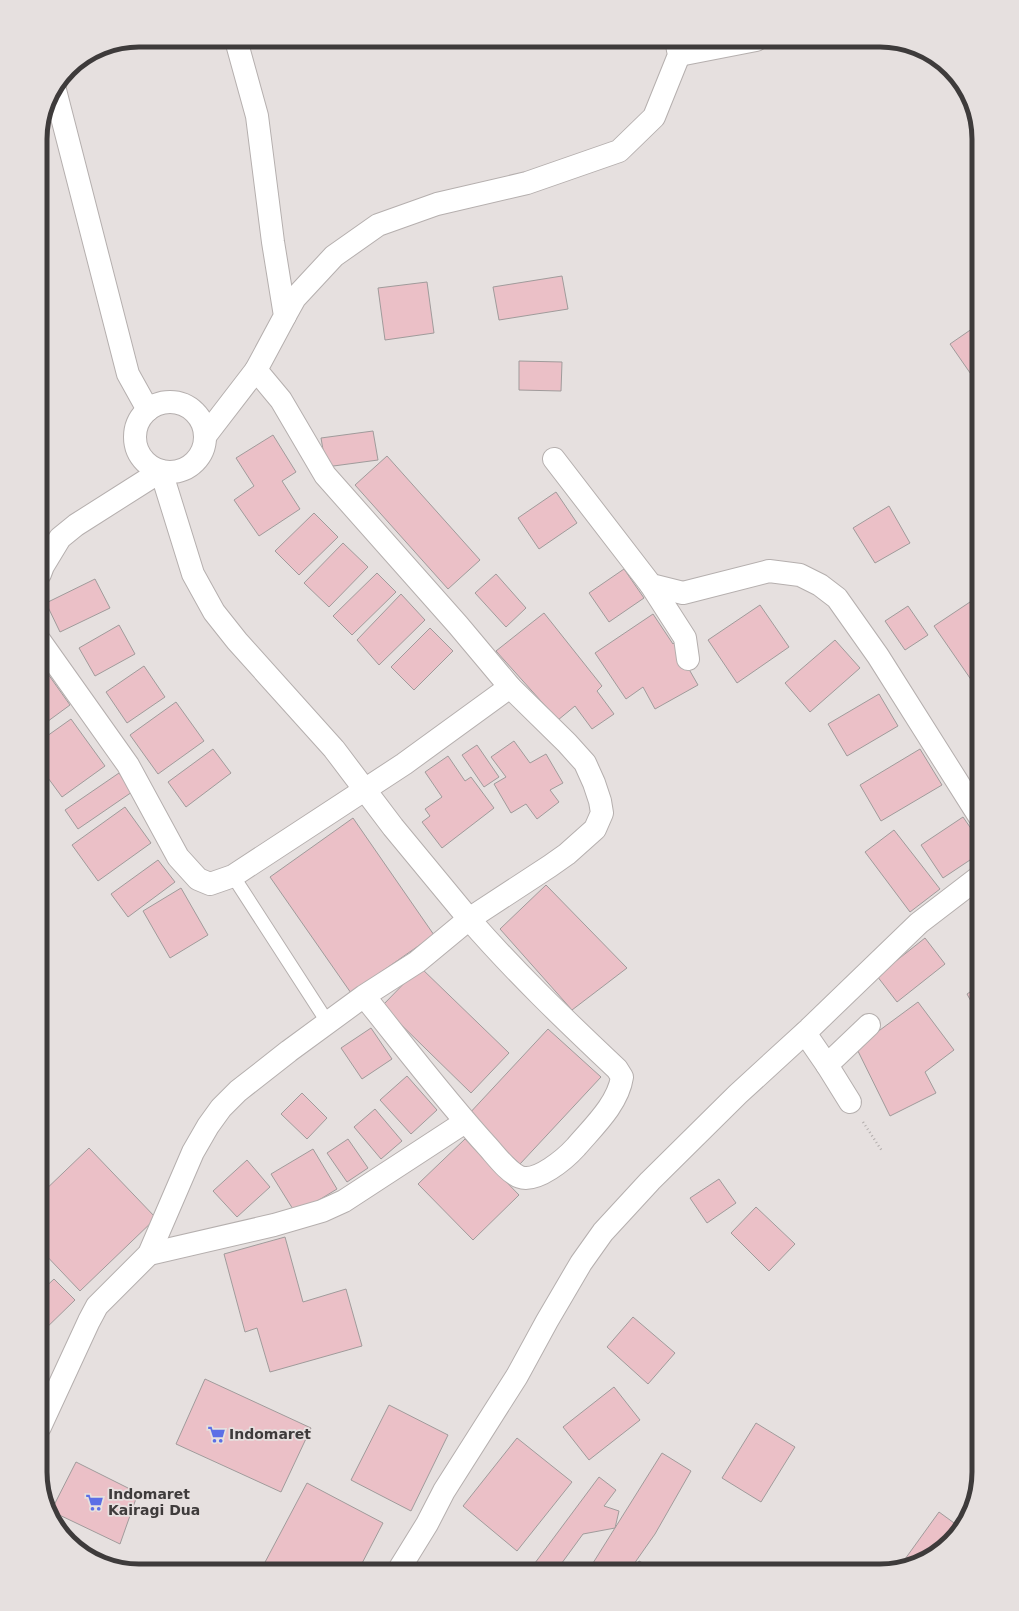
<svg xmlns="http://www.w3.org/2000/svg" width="1019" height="1611" font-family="'DejaVu Sans',sans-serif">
<rect width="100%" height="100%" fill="#e6e0df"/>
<!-- building -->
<g fill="#ebc0c7" stroke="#a09b9b">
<polygon points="562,276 568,309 499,320 493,287"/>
<polygon points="427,282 434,333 385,340 378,288"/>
<polygon points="979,324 979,378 975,380 950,344"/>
<polygon points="519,361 562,362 561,391 519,390"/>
<polygon points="373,431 378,460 326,467 321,438"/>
<polygon points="273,435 296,472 282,481 300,509 259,536 234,500 254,486 236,458"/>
<polygon points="387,456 480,560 448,589 355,485"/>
<polygon points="556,492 577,523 539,549 518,518"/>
<polygon points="889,506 910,543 875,563 853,528"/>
<polygon points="314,513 338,537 299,575 275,551"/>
<polygon points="343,543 368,567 329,607 304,583"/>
<polygon points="624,569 644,598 609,622 589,593"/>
<polygon points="377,573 396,592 352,635 333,616"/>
<polygon points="496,574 526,608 506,627 475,593"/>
<polygon points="95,579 110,608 60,632 46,603"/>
<polygon points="401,594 425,620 379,665 357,640"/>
<polygon points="979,596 979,677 972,681 934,626"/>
<polygon points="760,605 789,647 737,683 708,640"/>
<polygon points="908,606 928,635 905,650 885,621"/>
<polygon points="544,613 602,686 597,691 614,714 592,729 575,706 558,720 496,651"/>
<polygon points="653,614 673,644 674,643 698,685 655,709 643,687 626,699 595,653"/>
<polygon points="119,625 135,654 95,676 79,648"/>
<polygon points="430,628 453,651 414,690 391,667"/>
<polygon points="835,640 860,668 810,712 785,683"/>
<polygon points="144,666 165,697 127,723 106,692"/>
<polygon points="48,674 70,705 40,727 40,680"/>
<polygon points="879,694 898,726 847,756 828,724"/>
<polygon points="176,702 204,741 158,774 130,735"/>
<polygon points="71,719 105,766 62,797 40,767 40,741"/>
<polygon points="514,741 530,763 546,754 563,783 550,790 559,802 537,819 526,804 511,813 494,784 506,777 491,757"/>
<polygon points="477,745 499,777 484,787 462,755"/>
<polygon points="213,749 231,773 186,807 168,782"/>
<polygon points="920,749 942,785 881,821 860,785"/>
<polygon points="448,756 465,781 471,777 494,808 442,848 422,822 430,816 425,809 442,797 425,772"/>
<polygon points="119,773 132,792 78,829 65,810"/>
<polygon points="125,807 151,843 98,881 72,845"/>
<polygon points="963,817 979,840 979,854 943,878 921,845"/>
<polygon points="353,818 434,935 351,993 270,877"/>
<polygon points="894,830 940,889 910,912 865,852"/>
<polygon points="158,860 175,882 128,917 111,894"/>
<polygon points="546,885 627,968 572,1010 500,929"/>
<polygon points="181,888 208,935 170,958 143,911"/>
<polygon points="925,938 945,964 897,1002 877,976"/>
<polygon points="420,967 509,1053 471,1093 382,1006"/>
<polygon points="979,986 979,1016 967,994"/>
<polygon points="918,1002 954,1050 925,1072 936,1093 890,1116 854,1043 880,1030"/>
<polygon points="371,1028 392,1059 362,1079 341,1048"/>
<polygon points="548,1029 601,1077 520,1164 467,1116"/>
<polygon points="407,1076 437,1110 411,1134 380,1100"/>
<polygon points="302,1093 327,1118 307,1139 281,1114"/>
<polygon points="375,1109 402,1141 381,1159 354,1127"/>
<polygon points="348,1139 368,1168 347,1182 327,1153"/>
<polygon points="465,1139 519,1195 473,1240 418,1184"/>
<polygon points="89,1148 156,1218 80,1291 40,1249 40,1195"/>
<polygon points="313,1149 337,1189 296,1214 271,1174"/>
<polygon points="247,1160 270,1187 237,1217 213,1191"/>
<polygon points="719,1179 736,1203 707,1223 690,1198"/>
<polygon points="756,1207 795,1244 769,1271 731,1233"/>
<polygon points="285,1237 303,1302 346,1289 362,1346 270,1372 257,1328 245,1332 224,1254"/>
<polygon points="54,1279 75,1300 40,1334 40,1292"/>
<polygon points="633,1317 675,1353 648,1384 607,1347"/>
<polygon points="205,1379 311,1428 281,1492 176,1444"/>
<polygon points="614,1387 640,1420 589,1460 563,1427"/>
<polygon points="389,1405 448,1435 411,1511 351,1480"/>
<polygon points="756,1423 795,1447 761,1502 722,1478"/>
<polygon points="517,1438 572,1482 517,1551 463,1506"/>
<polygon points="662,1453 691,1471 655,1534 629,1571 588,1571"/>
<polygon points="76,1462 138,1493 120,1544 51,1511"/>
<polygon points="599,1477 616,1490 604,1506 619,1511 615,1528 583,1534 556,1571 529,1571"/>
<polygon points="307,1483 383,1523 358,1571 272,1571 263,1566"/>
<polygon points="939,1512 961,1528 924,1561 900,1566"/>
<polygon points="639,1561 657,1571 634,1571"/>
</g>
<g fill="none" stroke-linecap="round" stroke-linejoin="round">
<defs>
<polyline id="lane" points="233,876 328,1023"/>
<g id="street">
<polyline points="679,55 756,40"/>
<polyline points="55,90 128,374 148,410"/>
<polyline points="285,316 295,298 334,256 378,225 437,204 527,183 619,151 654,117 679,55 676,40"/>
<circle cx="170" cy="437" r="35"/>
<polyline points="206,435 256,370"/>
<polyline points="554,459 651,585 683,593 769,571 800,575 820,585 837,598 878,656 979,816"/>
<polyline points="40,574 43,566 60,538 76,525 161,471 193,574 214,612 237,641 334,749 393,827 469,919 550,866 567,854 595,829 602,813 600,801 594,783 585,763 567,743 510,687 458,625 325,475 281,400 256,370 285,316 273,242 257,116 236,40"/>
<polyline points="651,585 685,638 688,659"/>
<polyline points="40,641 128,765 178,857 198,879 210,884 233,876 404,764 510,687"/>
<polyline points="805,1033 827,1065 869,1025"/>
<polyline points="827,1065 850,1102"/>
<polyline points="149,1254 274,1225 322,1211 344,1201 465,1122"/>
<path d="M40,1427L89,1321L97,1306L149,1254L193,1152L208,1126L221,1108L238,1091L289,1051L364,996L417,962L469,919C515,972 566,1021 617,1069L622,1077C618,1104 593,1127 576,1147C565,1159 537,1183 520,1177C509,1173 497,1157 489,1148C445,1100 405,1047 364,996"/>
<polyline points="398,1571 427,1524 444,1491 517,1376 547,1321 581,1263 603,1232 650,1181 738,1094 809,1029 919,923 979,877"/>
</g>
</defs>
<!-- lane casing -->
<use href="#lane" stroke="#b5afae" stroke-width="15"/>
<!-- street casing -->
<use href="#street" stroke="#b5afae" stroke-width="24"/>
<!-- path -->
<polyline stroke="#b2adac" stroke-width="2.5" stroke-dasharray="1 3" stroke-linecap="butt" points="863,1122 882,1151"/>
<!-- lane -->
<use href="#lane" stroke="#fff" stroke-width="13"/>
<!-- street -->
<use href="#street" stroke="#fff" stroke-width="22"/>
</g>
<!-- icons -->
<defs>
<symbol id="supermarket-bare" viewBox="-9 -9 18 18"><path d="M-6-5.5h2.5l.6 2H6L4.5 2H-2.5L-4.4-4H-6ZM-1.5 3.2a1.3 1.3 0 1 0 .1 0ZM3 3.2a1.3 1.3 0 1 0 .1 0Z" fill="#5b6fe6" stroke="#e6e0df" stroke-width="2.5" paint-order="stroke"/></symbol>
</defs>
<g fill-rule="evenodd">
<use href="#supermarket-bare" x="204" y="1422" width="25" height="25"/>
<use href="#supermarket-bare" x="82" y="1490" width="25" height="25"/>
</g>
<g text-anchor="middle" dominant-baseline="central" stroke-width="3.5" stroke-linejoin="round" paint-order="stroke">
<!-- poi labels -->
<g font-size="14" font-weight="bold" fill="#3e3b3b" stroke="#e6e0df" text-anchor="start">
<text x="229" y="1434">Indomaret</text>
<text x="108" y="1494">Indomaret<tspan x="108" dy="16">Kairagi Dua</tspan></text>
</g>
</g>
<!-- crop -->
<path d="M0 0H1019V1611H0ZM139 47H880A92 92 0 0 1 972 139V1472A92 92 0 0 1 880 1564H139A92 92 0 0 1 47 1472V139A92 92 0 0 1 139 47Z" fill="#e6e0df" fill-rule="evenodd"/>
<path fill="none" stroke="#3e3b3b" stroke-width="5" d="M139 47H880A92 92 0 0 1 972 139V1472A92 92 0 0 1 880 1564H139A92 92 0 0 1 47 1472V139A92 92 0 0 1 139 47Z"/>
</svg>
